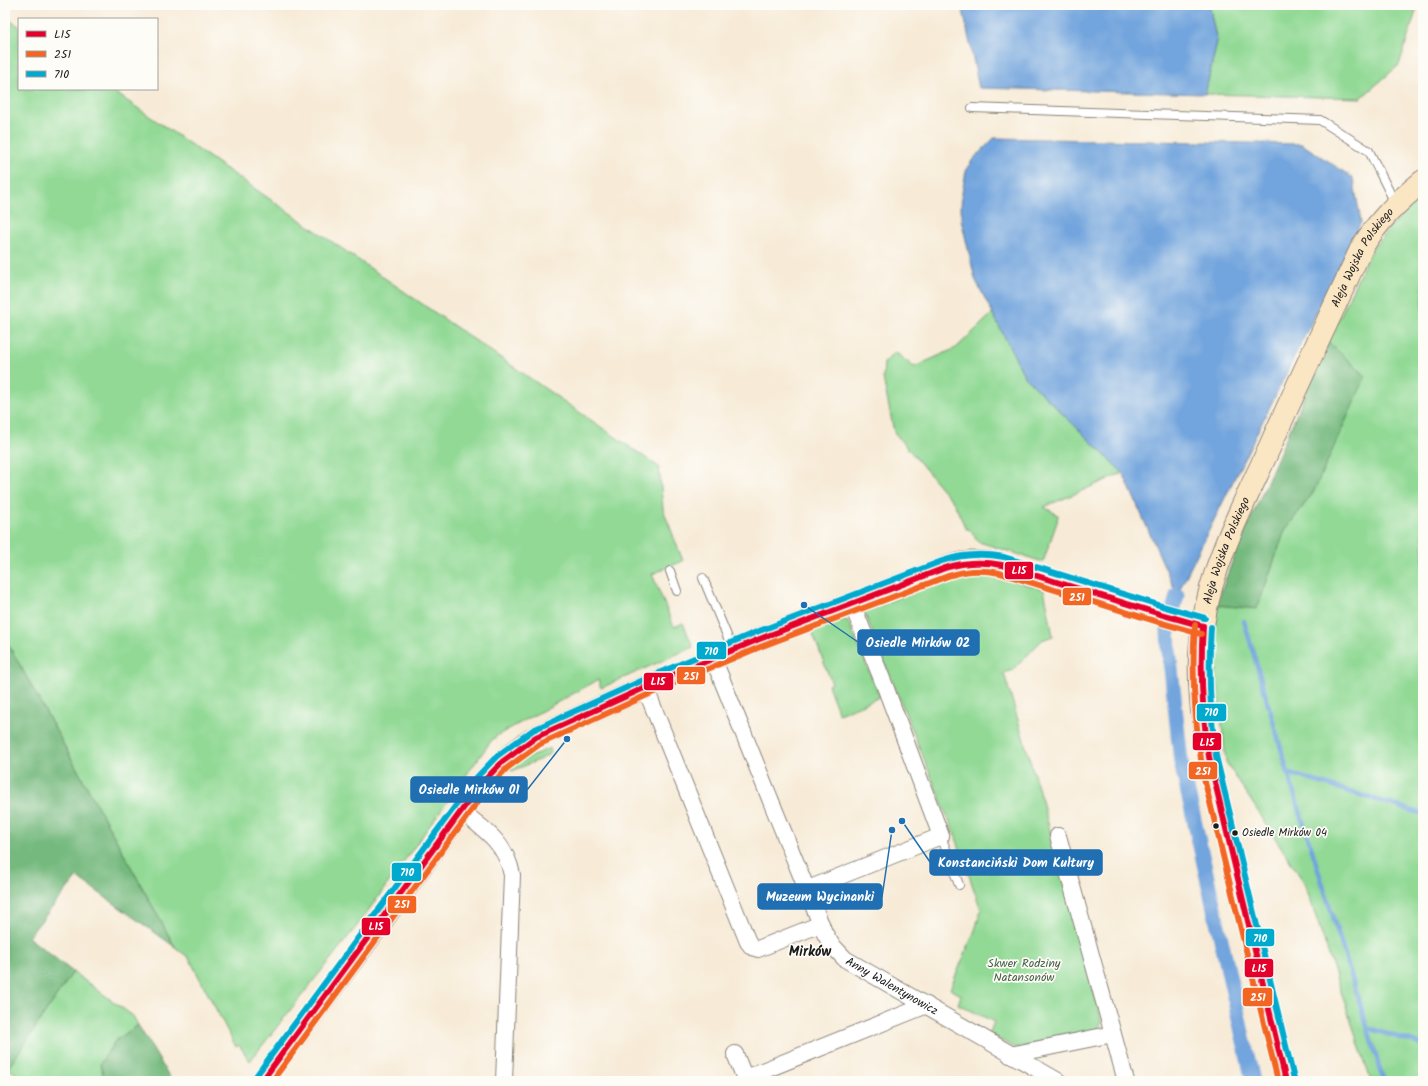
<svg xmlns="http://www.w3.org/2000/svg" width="1428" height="1086" font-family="Kalam,sans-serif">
<rect width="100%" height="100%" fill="#fdfcf7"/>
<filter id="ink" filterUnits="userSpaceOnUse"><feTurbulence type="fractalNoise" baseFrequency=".025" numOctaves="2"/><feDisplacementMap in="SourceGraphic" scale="8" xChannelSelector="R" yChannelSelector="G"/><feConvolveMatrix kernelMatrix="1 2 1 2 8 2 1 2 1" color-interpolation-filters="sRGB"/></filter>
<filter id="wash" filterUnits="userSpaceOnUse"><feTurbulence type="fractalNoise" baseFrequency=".012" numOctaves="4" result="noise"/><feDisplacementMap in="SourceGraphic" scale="16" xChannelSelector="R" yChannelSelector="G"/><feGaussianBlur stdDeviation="0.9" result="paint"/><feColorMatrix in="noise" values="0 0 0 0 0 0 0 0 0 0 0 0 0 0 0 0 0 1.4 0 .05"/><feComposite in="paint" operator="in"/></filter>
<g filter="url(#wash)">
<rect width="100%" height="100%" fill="#f7ebd7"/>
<!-- green -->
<g fill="#91d994" stroke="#567a58">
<polygon points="1209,5 1418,5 1399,65 1361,98 1205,94 1217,42"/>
<polygon points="5,19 9,20 19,26 19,89 110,89 659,467 663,509 683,561 652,574 674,627 683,623 693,647 601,688 598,680 498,735 491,741 360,922 250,1061 239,1045 236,1047 189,958 175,947 5,638"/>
<polygon points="1423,196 1423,1081 1371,1081 1305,884 1226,762 1215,662 1216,605 1257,608 1285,530 1313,493 1328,342 1371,250 1391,226"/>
<polygon points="993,313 1025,377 1123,473 1044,507 1058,515 1057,522 1043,562 979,542 969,529 966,529 954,503 894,432 883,378 884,363 895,352 914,367 956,348"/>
<polygon points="971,571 982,572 1044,589 1053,636 1042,640 1013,670 1004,673 1042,801 1102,1022 1096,1033 1015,1048 989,1034 994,1022 958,1004 961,995 950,989 975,930 981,910 955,835 864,612 938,581"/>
<polygon points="843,619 848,621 880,697 839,714 828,685 832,684 812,631"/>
<polygon points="550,748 551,753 541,759 512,771 510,769 524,759"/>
<polygon points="73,972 133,1016 138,1025 115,1041 100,1064 105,1081 25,1081 8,1068"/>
</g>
<!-- forest -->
<g fill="#74b97e" stroke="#486a4d">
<polygon points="1328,342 1366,376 1313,493 1285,530 1257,609 1216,605 1232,562"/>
<polygon points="5,638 175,947 77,877 28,937 73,972 8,1068 5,1066"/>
<polygon points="138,1025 172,1081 105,1081 100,1064 115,1041"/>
</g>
<!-- water -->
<g fill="#72a4dd" stroke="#47607c">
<polygon points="962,5 1209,5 1217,42 1205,94 979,88"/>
<polygon points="994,138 1302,144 1353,178 1361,222 1177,595 1123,473 1025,377 975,279 962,223 961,207 962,193 966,171 973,159"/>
</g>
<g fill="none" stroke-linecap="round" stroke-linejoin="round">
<!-- stream -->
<g stroke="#72a4dd" stroke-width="4.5">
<polyline points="1244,621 1288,773 1384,1081"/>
<polyline points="1288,773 1423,814"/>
<polyline points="1368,1028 1423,1045"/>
</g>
<!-- canal -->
<polyline stroke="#72a4dd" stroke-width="15" points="1177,595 1168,631 1169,650 1181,762 1253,1081"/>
</g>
</g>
<g filter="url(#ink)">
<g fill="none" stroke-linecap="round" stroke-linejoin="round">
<defs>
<g id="lane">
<polyline points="972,108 1320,120 1369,151 1395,203"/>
<polyline points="670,571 677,591"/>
<polyline points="703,578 733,650"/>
<polyline points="941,836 959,885"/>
</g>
<g id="street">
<path id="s1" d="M713,658L824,932L831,944L845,959L1058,1081"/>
<polyline points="645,687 748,942 752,947 758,949 821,924"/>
<path d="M461,811C485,830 506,843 512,875L504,1081"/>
<polyline points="1058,836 1126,1081"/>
<polyline points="808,889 941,836 886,689 852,604"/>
<polyline points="735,1054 746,1081"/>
<polyline points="1010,1055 1113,1034"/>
<polyline points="745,1078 927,1005"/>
</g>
<g id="secondary">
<path d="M262,1081L382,920L482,783L502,762L524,745L536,737L664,679L757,640L945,568C964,561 982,560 1002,565L1160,614L1203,626"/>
<path id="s2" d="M1286,1081L1212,776C1203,727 1195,675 1203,625C1211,569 1238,515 1262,464C1294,392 1328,320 1361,249C1378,221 1397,202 1423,181"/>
</g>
</defs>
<!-- lane casing -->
<use href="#lane" stroke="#8a847a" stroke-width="10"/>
<!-- street casing -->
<use href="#street" stroke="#8a847a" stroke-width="18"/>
<!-- secondary casing -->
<use href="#secondary" stroke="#8a847a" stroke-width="24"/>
<!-- lane -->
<use href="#lane" stroke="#fff" stroke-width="8"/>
<!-- street -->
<use href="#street" stroke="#fff" stroke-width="16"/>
<!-- secondary -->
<use href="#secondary" stroke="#fbe6c4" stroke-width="22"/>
<defs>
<g id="bus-1">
<path d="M1203,626C1200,670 1202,713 1209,757L1286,1081"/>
<path d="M262,1081L482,783L502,762L536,737L664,679L757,640L945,568C964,562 982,561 1002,565L1160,614L1203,626"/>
</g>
<g id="bus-2">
<path d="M1195,625C1191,677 1195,727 1204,778L1278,1081"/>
<path d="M272,1081L488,788L507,768L540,744L667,686L760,647L948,576C965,570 982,569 1000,573L1158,622L1201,634"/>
</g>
<g id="bus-3">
<path d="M1211,627C1208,670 1210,713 1216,756L1294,1079"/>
<path d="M256,1076L476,778L497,756L533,730L661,672L754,633L942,561C963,554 983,553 1004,557L1162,606L1205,618"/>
</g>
</defs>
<!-- bus-1 casing -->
<use href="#bus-1" stroke="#fdfcf7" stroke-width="9"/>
<!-- bus-2 casing -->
<use href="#bus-2" stroke="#fdfcf7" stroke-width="9"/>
<!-- bus-3 casing -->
<use href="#bus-3" stroke="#fdfcf7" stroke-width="9"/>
<!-- bus-1 -->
<use href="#bus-1" stroke="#e4002b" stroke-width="6"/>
<!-- bus-2 -->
<use href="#bus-2" stroke="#f26522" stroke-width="6"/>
<!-- bus-3 -->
<use href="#bus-3" stroke="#00a9ce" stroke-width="6"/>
</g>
</g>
<!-- markers -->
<g fill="#1c1c1c" stroke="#fdfcf7" stroke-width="1.5">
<circle cx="1216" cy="826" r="3.5"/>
<circle cx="1235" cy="833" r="3.5"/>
</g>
<g text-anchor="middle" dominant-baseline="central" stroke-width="3.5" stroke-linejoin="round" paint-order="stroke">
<!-- bus labels -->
<g font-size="11" fill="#1c1c1c" stroke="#fdfcf7" text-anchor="start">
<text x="1242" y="833">Osiedle Mirków 04</text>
</g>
<!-- street labels -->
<g font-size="12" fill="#1c1c1c" stroke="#fdfcf7">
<text stroke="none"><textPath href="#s2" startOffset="868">Aleja Wojska Polskiego</textPath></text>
<text stroke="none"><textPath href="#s2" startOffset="544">Aleja Wojska Polskiego</textPath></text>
<text stroke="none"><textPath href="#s1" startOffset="384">Anny Walentynowicz</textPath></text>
</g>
<!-- park labels -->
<g font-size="12" fill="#455e46" stroke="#fdfcf7">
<text x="1024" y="963">Skwer Rodziny<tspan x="1024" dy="14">Natansonów</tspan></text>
</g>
<!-- quarter labels -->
<g font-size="14" font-weight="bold" fill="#1c1c1c" stroke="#fdfcf7">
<text x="810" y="952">Mirków</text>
</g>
</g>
<!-- callouts -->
<path fill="none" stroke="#1f6fb2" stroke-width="1.5" d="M804 605L858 642M567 739L527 790M902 821L930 862M892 830L882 897"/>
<g fill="#1f6fb2" stroke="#fdfcf7" stroke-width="1.5">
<circle cx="804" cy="605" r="4"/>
<circle cx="567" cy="739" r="4"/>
<circle cx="902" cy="821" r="4"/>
<circle cx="892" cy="830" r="4"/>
</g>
<g fill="#1f6fb2" stroke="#1f6fb2" stroke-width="1.5">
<rect x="858" y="630" width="121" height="25" rx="4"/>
<rect x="411" y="777" width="116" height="25" rx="4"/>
<rect x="930" y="850" width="172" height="25" rx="4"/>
<rect x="758" y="884" width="124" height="25" rx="4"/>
</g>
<g font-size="13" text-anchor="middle" font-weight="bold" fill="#fff">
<text x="918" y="647">Osiedle Mirków 02</text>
<text x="469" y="794">Osiedle Mirków 01</text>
<text x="1016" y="867">Konstanciński Dom Kultury</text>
<text x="820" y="901">Muzeum Wycinanki</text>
</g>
<g stroke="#fdfcf7" stroke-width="1.5">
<rect x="1004" y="561" width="30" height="19" rx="4" fill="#e4002b"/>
<rect x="1062" y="587" width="30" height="19" rx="4" fill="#f26522"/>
<rect x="696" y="641" width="31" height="19" rx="4" fill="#00a9ce"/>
<rect x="676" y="666" width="30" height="19" rx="4" fill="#f26522"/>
<rect x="643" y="672" width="31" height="19" rx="4" fill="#e4002b"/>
<rect x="1196" y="703" width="31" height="19" rx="4" fill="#00a9ce"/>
<rect x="1192" y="732" width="30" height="19" rx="4" fill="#e4002b"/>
<rect x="1188" y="761" width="30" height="19" rx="4" fill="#f26522"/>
<rect x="391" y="862" width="31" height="20" rx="4" fill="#00a9ce"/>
<rect x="387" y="895" width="30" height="19" rx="4" fill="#f26522"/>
<rect x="361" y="917" width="30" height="19" rx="4" fill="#e4002b"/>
<rect x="1245" y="928" width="30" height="19" rx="4" fill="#00a9ce"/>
<rect x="1244" y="958" width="30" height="20" rx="4" fill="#e4002b"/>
<rect x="1242" y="987" width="31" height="20" rx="4" fill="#f26522"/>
</g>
<g font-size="11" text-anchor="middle" font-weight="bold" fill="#fff">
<text x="1019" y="574">L15</text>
<text x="1077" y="601">251</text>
<text x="711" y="655">710</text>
<text x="691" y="680">251</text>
<text x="658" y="685">L15</text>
<text x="1211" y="716">710</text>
<text x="1207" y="746">L15</text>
<text x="1203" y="775">251</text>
<text x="407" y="876">710</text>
<text x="402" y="908">251</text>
<text x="376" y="930">L15</text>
<text x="1260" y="942">710</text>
<text x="1259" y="972">L15</text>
<text x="1258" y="1001">251</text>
</g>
<!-- margin -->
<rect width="1428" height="1086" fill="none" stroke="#fdfcf7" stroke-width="20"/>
<!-- legend -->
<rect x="18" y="18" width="140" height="72" fill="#fdfcf7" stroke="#a3a29f"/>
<rect x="26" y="31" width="20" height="6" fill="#e4002b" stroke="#a3a29f"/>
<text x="54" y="38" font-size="12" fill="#1c1c1c">L15</text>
<rect x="26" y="51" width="20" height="6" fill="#f26522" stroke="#a3a29f"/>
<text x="54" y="58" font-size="12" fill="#1c1c1c">251</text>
<rect x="26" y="71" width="20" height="6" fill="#00a9ce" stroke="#a3a29f"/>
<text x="54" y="78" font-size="12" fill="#1c1c1c">710</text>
</svg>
